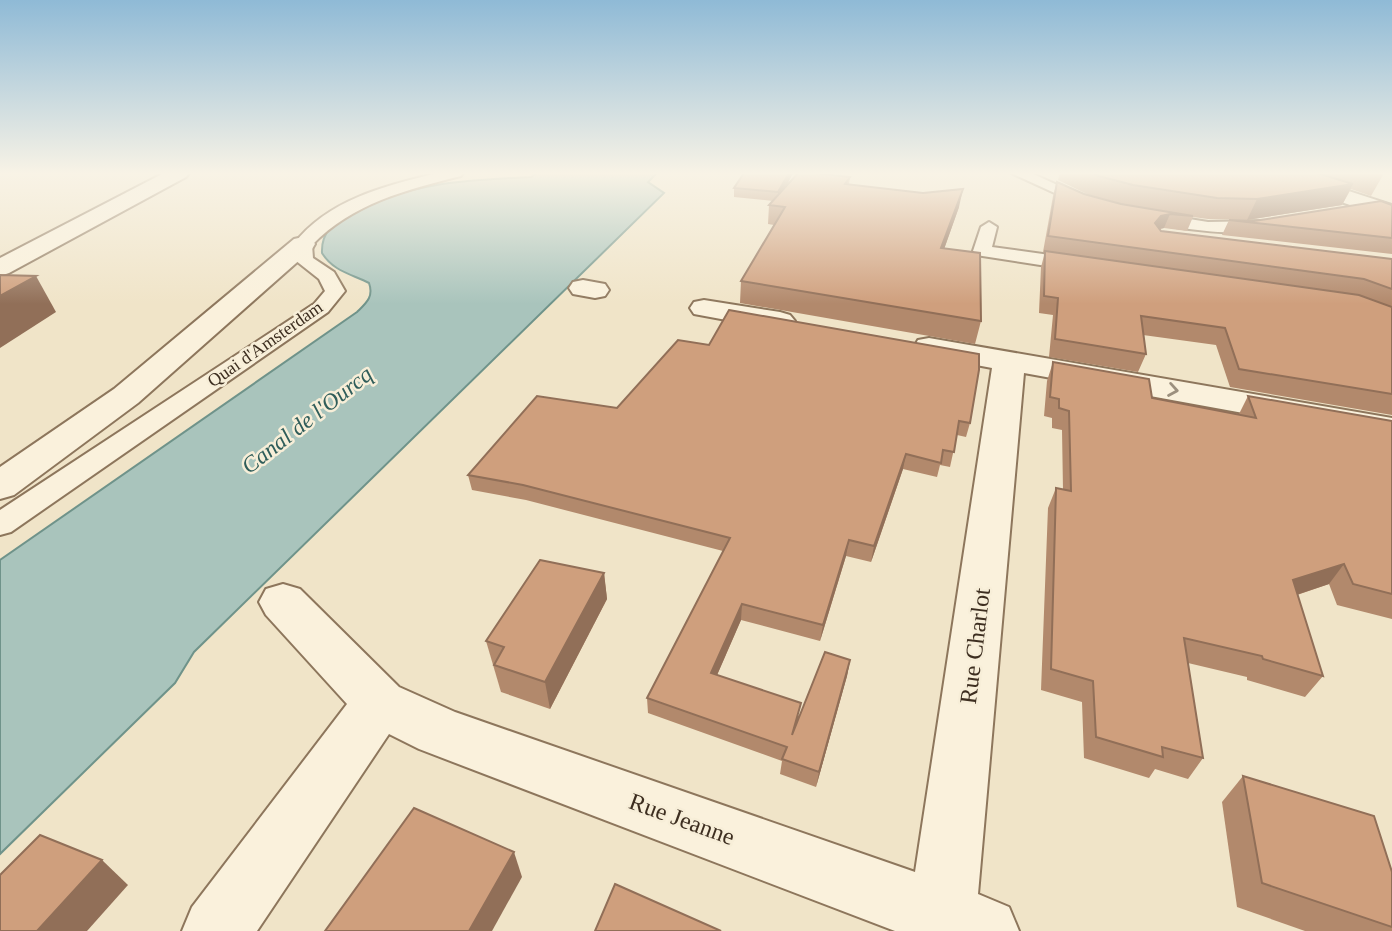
<svg xmlns="http://www.w3.org/2000/svg" width="1392" height="931" font-family="Georgia,serif">
<rect width="100%" height="100%" fill="#f0e4c8"/>
<!-- water -->
<path fill="#a9c4bc" stroke="#6f938a" stroke-width="2" d="M537,173H657L648,182L664,193L194,652L175,683L0,854V560L357,312C366,303 374,297 369,283C351,274 333,271 322,253C321,231 334,223 352,213C409,182 468,180 531,177Z"/>
<g fill="none" stroke-linecap="round" stroke-linejoin="round">
<defs>
<g id="service">
<path d="M438,173H463L461,176C406,190 353,203 312,245L313,258L334,272L345,291L328,312L11,532L0,535V510L314,304L325,291L319,279L295,260L294,244C327,200 387,185 438,173Z"/>
<polygon points="1011,173 1031,173 1097,203 1095,206 1083,206"/>
<path d="M1152,213L1208,222L1261,221L1269,226C1256,241 1167,227 1146,221L1144,218Z"/>
<polygon points="989,222 997,227 992,247 1079,259 1088,265 1079,271 976,255 973,251 981,227"/>
</g>
<g id="minor">
<polygon points="164,173 189,173 186,177 9,273 0,276 0,258"/>
<polygon points="1263,173 1293,173 1392,205 1392,219 1266,177"/>
<polygon points="303,237 312,239 315,244 312,249 138,403 14,495 0,499 0,467 114,389 294,239"/>
<polygon points="583,280 605,284 609,290 605,296 595,298 573,294 569,288 573,282"/>
<polygon points="704,300 780,312 790,315 795,321 790,327 780,330 694,314 690,308 694,302"/>
<polygon points="929,338 1392,418 1392,440 1024,373 978,894 1009,907 1019,931 895,931 419,749 389,734 257,931 182,931 192,907 347,704 266,615 259,602 266,589 283,584 300,589 399,687 455,712 915,872 992,368 918,354 914,347 918,340"/>
</g>
</defs>
<!-- service casing -->
<use href="#service" stroke="#8d765c" stroke-width="4"/>
<!-- minor casing -->
<use href="#minor" stroke="#8d765c" stroke-width="4"/>
<!-- service -->
<use href="#service" fill="#faf1dc" fill-rule="evenodd"/>
<!-- minor -->
<use href="#minor" fill="#faf1dc" fill-rule="evenodd"/>
</g>
<!-- wall -->
<g fill="#b2896c">
<polygon points="744,173 793,173 785,188 850,177 849,184 959,207 944,249 981,321 975,344 740,303 741,281 774,225 768,224 769,205 773,201 734,197 734,188"/>
<polygon points="1060,173 1381,173 1383,175 1371,196 1351,189 1342,205 1247,220 1208,219 1193,217 1187,231 1164,228 1160,229 1161,231 1392,259 1392,415 1230,387 1216,345 1143,335 1146,354 1138,372 1049,357 1053,315 1039,313 1041,267 1045,252 1043,252 1053,196 1057,182 1091,196 1058,180"/>
<polygon points="1392,205 1392,254 1222,235 1229,220 1254,221"/>
<polygon points="678,340 970,423 966,437 957,435 950,467 940,465 937,477 903,469 871,562 846,556 820,641 741,620 717,675 799,716 850,660 847,676 816,787 780,774 782,761 648,713 647,698 723,551 526,500 472,490 468,475 617,408"/>
<polygon points="1053,362 1152,398 1239,414 1248,396 1392,421 1392,619 1337,605 1329,584 1297,595 1323,676 1305,697 1247,680 1247,677 1188,663 1203,758 1188,779 1155,769 1149,778 1084,758 1082,702 1041,690 1048,508 1056,488 1063,490 1062,430 1052,428 1052,418 1044,416 1047,381"/>
<polygon points="604,573 607,599 550,709 501,692 486,641"/>
<polygon points="1243,776 1392,872 1392,931 1305,931 1237,907 1222,802"/>
</g>
<!-- shaded-wall -->
<g fill="#916f58">
<polygon points="789,173 793,173 778,202 778,192"/>
<polygon points="1353,184 1342,205 1247,220 1257,199"/>
<polygon points="963,189 959,207 937,269 941,248"/>
<polygon points="1170,214 1164,228 1155,230 1155,223 1161,216"/>
<polygon points="36,276 56,312 0,348 0,296"/>
<polygon points="906,454 903,469 871,562 874,546"/>
<polygon points="849,540 846,556 820,641 823,625"/>
<polygon points="1344,564 1329,584 1278,601 1293,580"/>
<polygon points="604,573 607,599 550,709 545,682"/>
<polygon points="742,604 741,620 711,689 711,673"/>
<polygon points="850,660 847,676 816,787 819,772"/>
<polygon points="514,852 522,877 492,931 469,931"/>
<polygon points="102,860 128,885 87,931 37,931"/>
</g>
<!-- building -->
<g fill="#cf9f7d" stroke="#916f58" stroke-width="2">
<polygon points="744,173 789,173 778,192 734,188"/>
<polygon points="798,173 814,173 850,177 845,184 923,193 963,189 941,248 980,253 981,321 741,281 785,207 769,205"/>
<polygon points="1093,173 1317,173 1353,184 1257,199 1217,198 1133,185 1099,176"/>
<polygon points="1057,182 1084,194 1121,204 1193,216 1170,214 1161,216 1155,223 1161,231 1392,259 1392,289 1364,279 1048,236"/>
<polygon points="1381,201 1392,205 1392,238 1229,220 1254,221"/>
<polygon points="1045,251 1359,295 1392,307 1392,394 1239,369 1225,328 1141,316 1146,354 1055,339 1058,298 1044,296"/>
<polygon points="0,275 36,276 0,296"/>
<polygon points="729,310 979,354 979,370 970,423 959,421 954,452 943,450 941,463 906,454 874,546 849,540 823,625 742,604 711,673 801,703 792,735 825,652 850,660 819,772 782,759 787,747 647,698 730,538 523,485 468,475 537,396 617,408 678,340 709,345"/>
<polygon points="1053,362 1149,379 1152,398 1256,418 1248,396 1392,421 1392,594 1353,584 1344,564 1293,580 1323,676 1263,659 1262,656 1184,638 1203,758 1162,747 1163,757 1096,737 1093,681 1051,669 1056,488 1071,491 1069,411 1059,408 1059,399 1050,397"/>
<polygon points="540,560 604,573 545,682 494,665 504,647 486,641"/>
<polygon points="1243,776 1374,816 1392,872 1392,927 1262,883"/>
<polygon points="414,808 514,852 469,931 325,931"/>
<polygon points="40,835 102,860 37,931 0,931 0,875"/>
<polygon points="615,884 721,931 595,931"/>
</g>
<!-- one-way arrows -->
<defs><path id="oneway-chevron" d="M-2-3.5L2.5 0L-2 3.5" fill="none" stroke-width="1.6" stroke-linecap="round" stroke-linejoin="round" transform="scale(1.75)"/></defs>
<use stroke="#9c907e" href="#oneway-chevron" transform="translate(1173 390) rotate(10)"/>
<!-- sky -->
<linearGradient id="sky" x2="0" y2="1"><stop stop-color="#8fbad6"/><stop offset="0.57" stop-color="#f8f3e6"/><stop offset="1" stop-color="#f8f3e6" stop-opacity="0"/></linearGradient>
<rect width="1392" height="304" fill="url(#sky)"/>
<g text-anchor="middle" dominant-baseline="central" stroke-width="5" stroke-linejoin="round" paint-order="stroke">
<!-- far-street labels -->
<g font-size="18" fill="#3d2e20" stroke="#f7eed8">
<text transform="translate(265 344) rotate(-35)">Quai d'Amsterdam</text>
</g>
<!-- water labels -->
<g font-size="23" font-style="italic" fill="#2f5d5a" stroke="#f7eed8">
<text transform="translate(307 420) rotate(-38)">Canal de l'Ourcq</text>
</g>
<!-- near-street labels -->
<g font-size="24" fill="#3d2e20" stroke="#f7eed8">
<text transform="translate(975 646) rotate(-83)">Rue Charlot</text>
<text transform="translate(682 819) rotate(20)">Rue Jeanne</text>
</g>
</g>
</svg>
